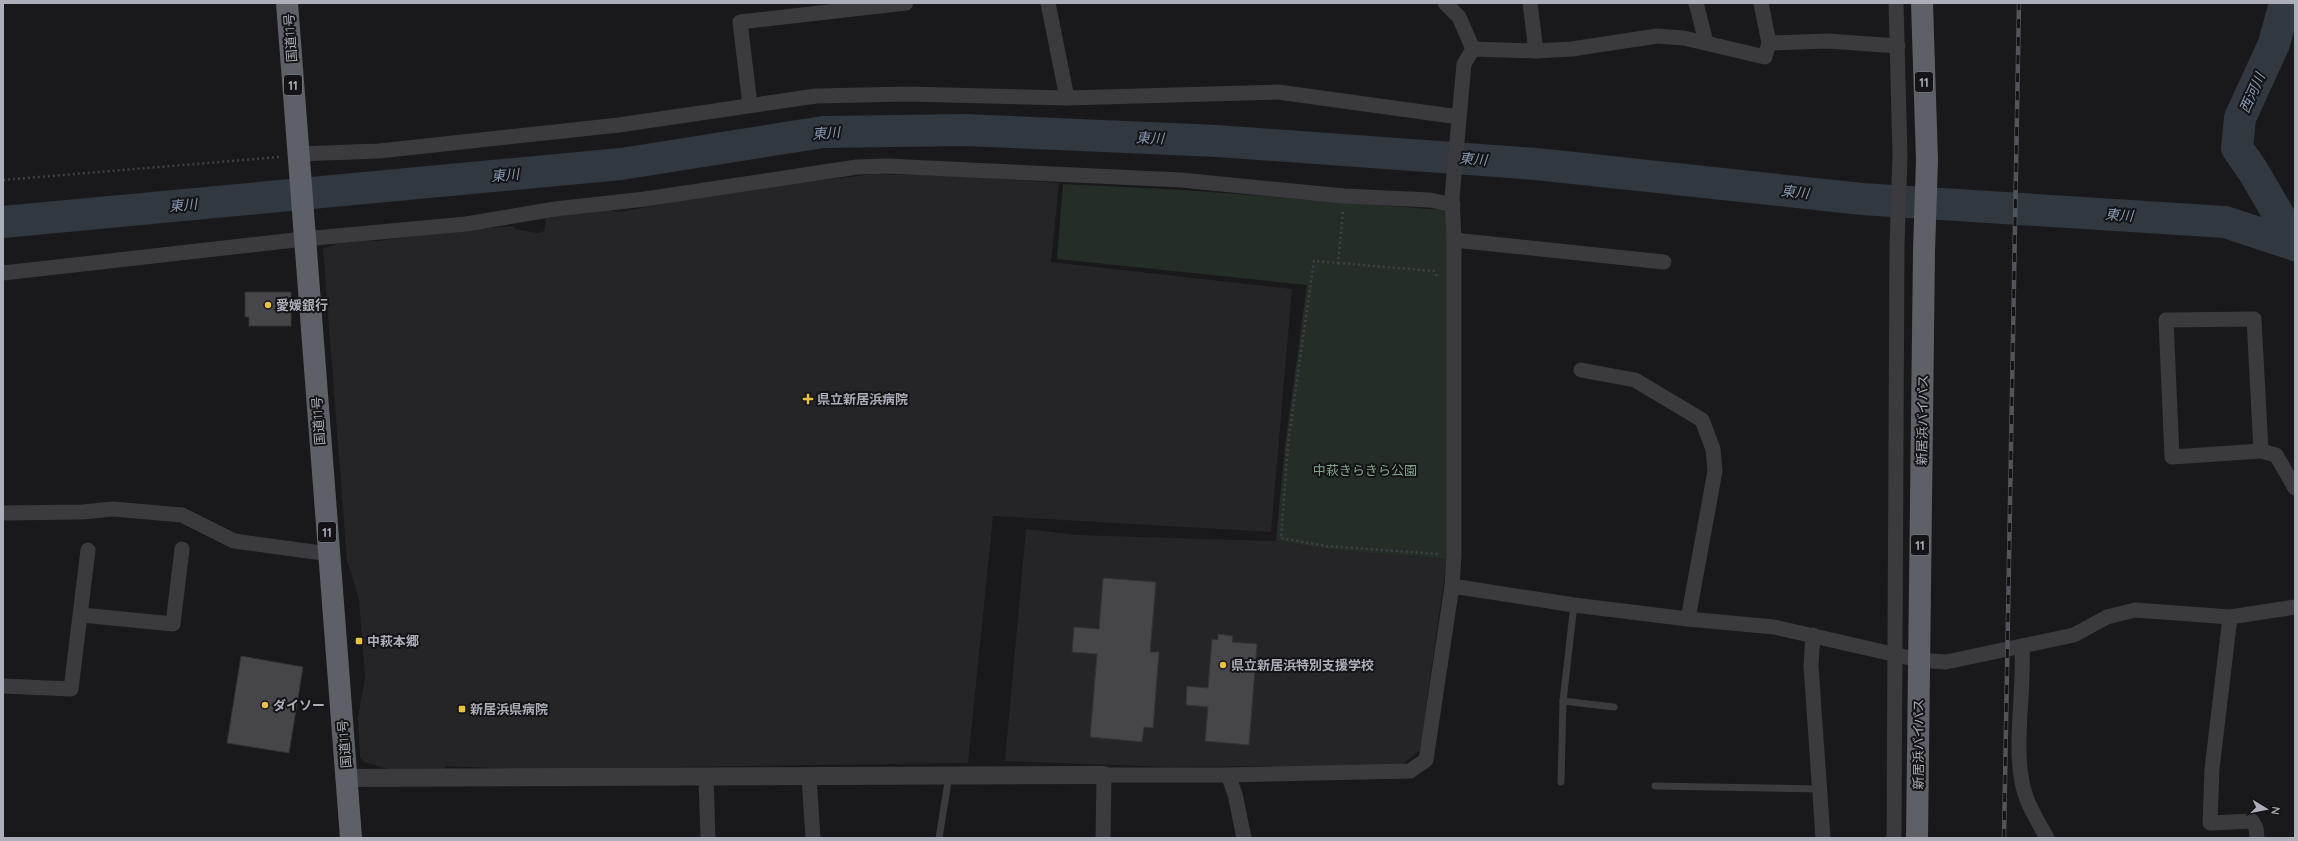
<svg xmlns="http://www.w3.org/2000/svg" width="2298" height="841" font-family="Quicksand,'Noto Sans JP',sans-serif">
<rect width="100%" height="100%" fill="#19191b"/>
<!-- built -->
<g fill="#252527">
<polygon points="874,174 959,176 1059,183 1051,262 1292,289 1271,532 993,516 968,763 513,769 446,766 443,769 388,769 364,762 360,757 358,718 365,677 359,599 347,561 323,249 336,244 364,241 377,241 443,232 513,226 515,229 537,233 544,231 546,218 603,209 619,212 747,189"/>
<polygon points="1026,529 1077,535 1276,541 1333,550 1447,559 1420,750 1402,765 1169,767 1005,761"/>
</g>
<!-- green -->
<polygon fill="#252d27" points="1063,184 1183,190 1443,210 1448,215 1447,559 1333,550 1276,541 1285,446 1307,285 1057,259"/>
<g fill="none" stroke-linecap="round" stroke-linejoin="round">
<!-- river -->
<g stroke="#313840" stroke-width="32">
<polyline points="2285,3 2274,44 2240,118 2237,148 2253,171 2295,243"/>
<polyline points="3,222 621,164 823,132 965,130 1217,141 1536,164 1862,199 2225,222 2295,245"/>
</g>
</g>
<!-- building -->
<g fill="#46464a" stroke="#333336">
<polygon points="245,292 291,292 291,326 249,326 249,317 245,317"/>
<polygon points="1103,578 1156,582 1150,652 1159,652 1153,728 1144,727 1142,742 1090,737 1097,654 1072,652 1074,627 1099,629"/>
<polygon points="1218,634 1233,636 1232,642 1257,644 1249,745 1205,741 1208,707 1186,705 1187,686 1208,688 1212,639 1218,640"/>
<polygon points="241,656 303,667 289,753 227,743"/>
</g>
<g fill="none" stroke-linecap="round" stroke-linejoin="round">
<!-- path -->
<g stroke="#404146" stroke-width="2.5" stroke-dasharray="2 3" stroke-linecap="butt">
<polyline points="3,180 279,157"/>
<polyline points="1343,212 1338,263 1314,261 1288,444 1281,538 1326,546 1439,554"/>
<polyline points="1338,263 1434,271 1437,276"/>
</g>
<!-- service -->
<g stroke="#3a3a3f" stroke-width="7">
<polyline points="1574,605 1563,701 1614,707"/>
<polyline points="1561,782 1563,701"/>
<polyline points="1655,786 1820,789"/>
<polyline points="939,838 949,776"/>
</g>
<!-- minor -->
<g stroke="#3a3a3f" stroke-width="15">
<polyline points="1048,3 1067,98"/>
<polyline points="1445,3 1459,17 1473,49"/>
<polyline points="1530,3 1536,51"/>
<polyline points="1696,3 1706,42"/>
<polyline points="1769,43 1828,41 1898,46"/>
<polyline points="750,105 740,22 906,3"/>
<polyline points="298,154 379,151 619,125 816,96 907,94 1067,98 1278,92 1459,117"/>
<polyline points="1454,240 1664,262"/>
<polyline points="3,273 304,239 466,224 555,209 645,199 857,167 887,166 1181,180 1344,196 1430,200 1453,205"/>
<polyline points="1581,370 1635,380 1702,420 1713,449 1715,471 1688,619"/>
<polyline points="2261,451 2254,319 2166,320 2172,457 2261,451 2276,455 2295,488"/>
<polyline points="3,513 82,512 113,509 182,515 234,541 329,554"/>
<polyline points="1452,586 1574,605 1688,619 1774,627 1919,660 1946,662 2074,635 2107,617 2135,610 2230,617 2295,607"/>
<polyline points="82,615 173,624 182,549"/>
<polyline points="2230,617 2212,769 2210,823 2252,821 2256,828 2257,838"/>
<polyline points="1813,635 1811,666 1823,838"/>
<path d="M2022,646C2025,693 2011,754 2026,797C2031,811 2040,825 2047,838"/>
<polyline points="3,686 71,689 88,550"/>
<polyline points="1228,775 1235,794 1244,838"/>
<polyline points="809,777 813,838"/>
<polyline points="706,778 708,838"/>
<polyline points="1103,838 1104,775 1228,775 1410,771 1426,760 1452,586 1454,555 1454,240 1452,197 1464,64 1473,49 1536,51 1572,49 1657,36 1684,38 1765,57 1769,43 1761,3"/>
<polyline points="1894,838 1897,245 1900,156 1896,3"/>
</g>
<!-- tertiary -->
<polyline stroke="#3a3a3f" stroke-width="18" points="346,778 1104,775"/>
<!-- trunk -->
<g stroke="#5e6067" stroke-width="22">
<polyline points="287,3 351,838"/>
<polyline points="1917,838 1924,251 1927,160 1922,3"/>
</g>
<defs>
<polyline id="rail" points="2004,838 2019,3"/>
</defs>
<!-- rail casing -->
<use href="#rail" stroke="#53545a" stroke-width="4.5"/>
<!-- rail -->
<use href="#rail" stroke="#141416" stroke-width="3" stroke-dasharray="9" stroke-linecap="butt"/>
</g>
<!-- markers -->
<g fill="#e6c345" stroke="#141416" stroke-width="1.5">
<circle cx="268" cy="305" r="4"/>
<path d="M806 393h4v4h4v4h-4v4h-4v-4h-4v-4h4z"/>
<rect x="355" y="637" width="8" height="8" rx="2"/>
<circle cx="1223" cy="665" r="4"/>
<circle cx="265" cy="705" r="4"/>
<rect x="458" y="705" width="8" height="8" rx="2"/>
</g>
<g text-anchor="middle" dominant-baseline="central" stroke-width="4" stroke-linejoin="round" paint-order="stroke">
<!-- shield labels -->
<g fill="#141416" stroke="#7e8088" stroke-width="1">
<rect x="1915" y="72" width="18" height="20" rx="3"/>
<rect x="284" y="75" width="18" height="20" rx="3"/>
<rect x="318" y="522" width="18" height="20" rx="3"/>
<rect x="1911" y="535" width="18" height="20" rx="3"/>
</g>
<g font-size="12" font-weight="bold" fill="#acaeb9">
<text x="1924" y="82">11</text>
<text x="293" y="85">11</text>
<text x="327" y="532">11</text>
<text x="1920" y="545">11</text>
</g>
<!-- street labels -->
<g font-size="13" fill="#acaeb9" stroke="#141416">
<text transform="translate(290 38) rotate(-94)">国道11号</text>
<text transform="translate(1922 420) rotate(-89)">新居浜バイパス</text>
<text transform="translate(318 421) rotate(-94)">国道11号</text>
<text transform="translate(344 744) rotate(-95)">国道11号</text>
<text transform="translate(1918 744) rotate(-90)">新居浜バイパス</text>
</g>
<!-- poi labels -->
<g font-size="13" font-weight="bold" fill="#acaeb9" stroke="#141416" text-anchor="start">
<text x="276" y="305">愛媛銀行</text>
<text x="817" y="399">県立新居浜病院</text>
<text x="367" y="641">中萩本郷</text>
<text x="1231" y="665">県立新居浜特別支援学校</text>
<text x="273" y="705">ダイソー</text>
<text x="470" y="709">新居浜県病院</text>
</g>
<!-- park labels -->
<g font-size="13" fill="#84a38a" stroke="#141416">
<text x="1365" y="470">中萩きらきら公園</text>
</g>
<!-- water labels -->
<g font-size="14" font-style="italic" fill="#8698b2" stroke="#141416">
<text transform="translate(2252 93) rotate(-66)">西河川</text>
<text transform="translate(826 133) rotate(-4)">東川</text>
<text transform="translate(1150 138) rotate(2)">東川</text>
<text transform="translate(1473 159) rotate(4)">東川</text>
<text transform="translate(505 175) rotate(-5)">東川</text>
<text transform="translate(1795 192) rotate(6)">東川</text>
<text transform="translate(183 205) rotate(-5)">東川</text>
<text transform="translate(2119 215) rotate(4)">東川</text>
</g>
</g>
<!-- border -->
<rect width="2298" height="841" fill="none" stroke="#acaeb9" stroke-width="8"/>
<!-- north arrow -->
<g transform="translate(2266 809) rotate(100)" stroke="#141416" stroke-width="3" paint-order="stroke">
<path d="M0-3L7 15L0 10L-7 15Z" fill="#acaeb9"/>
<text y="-6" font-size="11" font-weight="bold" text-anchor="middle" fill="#acaeb9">N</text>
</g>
</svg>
